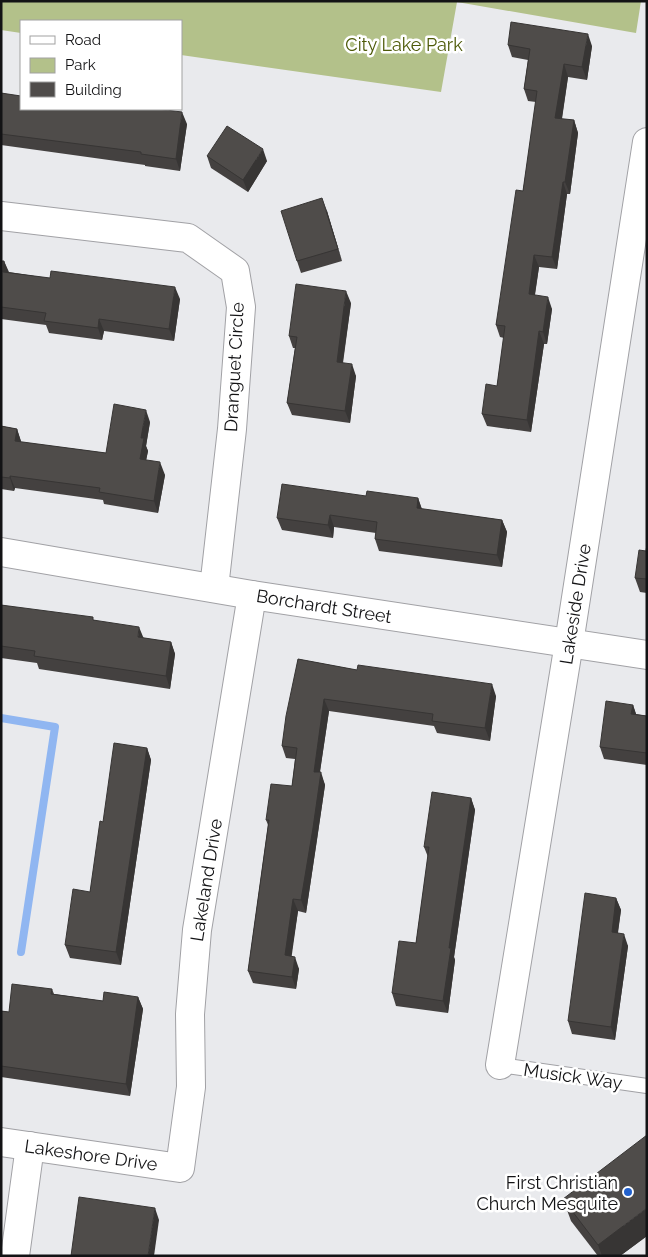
<svg xmlns="http://www.w3.org/2000/svg" width="648" height="1257" font-family="Raleway,sans-serif">
<rect width="100%" height="100%" fill="#e9eaed"/>
<!-- green -->
<polygon fill="#b3c18a" points="1,1 641,1 636,33 457,2 441,92 181,55 181,21 21,21 21,33 1,30"/>
<g fill="none" stroke-linecap="round" stroke-linejoin="round">
<!-- stream -->
<polyline stroke="#90b6f1" stroke-width="8" points="1,718 55,727 21,952"/>
<defs>
<polyline id="service" points="500,1065 647,1086"/>
<g id="minor">
<polyline points="1,216 188,238 235,271 241,307 232,429 214,588"/>
<polyline points="1,552 252,595 647,655"/>
<polyline points="500,1065 569,643 647,142"/>
<polyline points="1,1142 180,1168 191,1087 190,1014 197,930 252,595"/>
<polyline points="15,1256 30,1146"/>
</g>
</defs>
<!-- service casing -->
<use href="#service" stroke="#a1a1a5" stroke-width="16"/>
<!-- minor casing -->
<use href="#minor" stroke="#a1a1a5" stroke-width="30"/>
<!-- service -->
<use href="#service" stroke="#fff" stroke-width="14"/>
<!-- minor -->
<use href="#minor" stroke="#fff" stroke-width="28"/>
</g>
<!-- wall -->
<g fill="#444140">
<polygon points="508,45 592,46 587,80 568,77 562,119 574,120 578,133 570,194 567,194 557,269 539,267 535,295 552,309 547,344 544,344 531,432 487,426 482,414 497,386 504,338 500,337 496,325 523,191 536,102 528,101 524,89 528,60 512,57"/>
<polygon points="1,93 187,124 180,171 145,166 145,165 1,145"/>
<polygon points="207,156 267,161 248,192 211,168"/>
<polygon points="327,211 342,261 301,273 297,261"/>
<polygon points="1,261 4,261 9,272 180,299 174,341 104,331 102,340 49,333 46,325 1,319"/>
<polygon points="351,303 343,363 356,376 350,423 292,415 287,403 295,348 293,348 289,336"/>
<polygon points="150,422 146,446 148,451 146,460 165,475 158,513 104,504 103,500 15,488 14,491 1,489 1,426 17,429 21,442 106,453"/>
<polygon points="366,496 418,498 422,509 502,520 507,532 502,567 379,551 375,539 376,533 334,527 333,538 282,530 277,518"/>
<polygon points="647,544 647,593 640,592 635,578 646,551"/>
<polygon points="1,605 94,620 143,638 171,642 175,654 170,689 39,669 37,663 1,658"/>
<polygon points="298,659 496,696 490,741 437,733 434,726 329,711 320,772 325,785 317,840 306,913 298,911 291,956 299,969 296,989 253,983 248,971 268,825 266,820 292,786 295,759 286,758 282,746"/>
<polygon points="633,705 636,714 647,716 647,765 604,759 600,747"/>
<polygon points="147,748 151,760 121,965 70,958 65,945 90,892 103,822"/>
<polygon points="471,798 475,810 454,957 455,960 448,1013 396,1006 392,993 416,943 428,857 424,847"/>
<polygon points="616,898 621,910 618,933 628,946 615,1040 572,1034 568,1021"/>
<polygon points="52,989 54,994 103,1001 138,997 143,1009 130,1096 1,1077 1,1011 9,1012"/>
<polygon points="563,1199 647,1236 620,1256 598,1256 571,1221"/>
</g>
<!-- shaded-wall -->
<g fill="#373534">
<polygon points="588,34 592,46 587,80 582,67"/>
<polygon points="564,64 568,77 560,130 555,118"/>
<polygon points="182,112 187,124 180,171 176,159"/>
<polygon points="574,120 578,133 570,194 565,182"/>
<polygon points="263,149 267,161 248,192 243,180"/>
<polygon points="563,182 567,194 557,269 552,257"/>
<polygon points="322,198 327,211 342,261 338,249"/>
<polygon points="534,255 539,267 533,306 529,294"/>
<polygon points="4,261 9,274 3,272"/>
<polygon points="175,287 180,299 174,341 169,329"/>
<polygon points="346,291 351,303 341,374 337,362"/>
<polygon points="548,297 552,309 547,344 543,332"/>
<polygon points="99,319 104,331 102,340 98,328"/>
<polygon points="539,331 544,344 531,432 527,420"/>
<polygon points="352,364 356,376 350,423 345,411"/>
<polygon points="146,410 150,422 146,446 148,451 144,471 140,459 141,438"/>
<polygon points="17,429 21,441 19,453 15,441"/>
<polygon points="160,462 165,475 158,513 154,501"/>
<polygon points="10,476 15,488 14,491 10,478"/>
<polygon points="418,498 422,510 417,508"/>
<polygon points="330,515 334,527 333,538 328,525"/>
<polygon points="502,520 507,532 502,567 497,555"/>
<polygon points="139,627 144,639 138,637"/>
<polygon points="171,642 175,654 170,689 166,676"/>
<polygon points="492,684 496,696 490,741 485,728"/>
<polygon points="324,699 329,711 318,784 314,772"/>
<polygon points="633,705 637,717 631,714"/>
<polygon points="147,748 151,760 121,965 116,952"/>
<polygon points="321,772 325,785 306,913 301,900"/>
<polygon points="471,798 475,810 454,957 455,960 448,1013 443,1001 449,948"/>
<polygon points="616,898 621,910 616,944 612,932"/>
<polygon points="293,899 298,911 290,968 285,955"/>
<polygon points="624,934 628,946 615,1040 611,1027"/>
<polygon points="295,957 299,969 296,989 292,977"/>
<polygon points="138,997 143,1009 130,1096 126,1084"/>
<polygon points="155,1208 159,1220 154,1256 148,1256"/>
<polygon points="647,1208 647,1236 620,1256 602,1256 598,1245"/>
</g>
<!-- building -->
<g fill="#4f4c4a" stroke="#373534">
<polygon points="511,22 588,34 582,67 564,64 555,118 574,120 565,182 563,182 552,257 534,255 529,294 548,297 543,332 539,331 527,420 482,414 486,384 497,386 505,326 496,325 516,190 523,191 537,91 524,89 530,49 508,45"/>
<polygon points="1,93 21,96 21,109 158,109 182,112 176,159 141,154 141,152 1,134"/>
<polygon points="227,126 263,149 243,180 207,156"/>
<polygon points="322,198 338,249 297,261 281,211"/>
<polygon points="1,261 4,261 3,272 50,278 51,271 175,287 169,329 99,319 98,328 44,321 46,313 1,307"/>
<polygon points="296,284 346,291 337,362 352,364 345,411 287,403 297,337 289,336"/>
<polygon points="114,404 146,410 141,438 144,438 140,459 160,462 154,501 99,492 100,488 10,476 10,478 1,477 1,426 17,429 15,441 106,453"/>
<polygon points="282,484 366,496 367,491 418,498 417,508 502,520 497,555 375,539 377,522 330,515 328,525 277,518"/>
<polygon points="647,544 647,579 635,578 639,550 646,551"/>
<polygon points="1,605 93,617 93,620 139,627 138,637 171,642 166,676 34,656 35,651 1,646"/>
<polygon points="298,659 357,670 358,665 492,684 485,728 432,721 433,714 324,699 314,772 321,772 313,828 301,900 293,899 285,955 295,957 292,977 248,971 269,820 266,820 271,784 292,786 297,748 282,746 286,716"/>
<polygon points="606,701 633,705 631,714 647,716 647,753 600,747"/>
<polygon points="114,743 147,748 116,952 65,945 73,889 90,892 100,821 103,822"/>
<polygon points="432,792 471,798 449,948 451,948 443,1001 392,993 399,941 416,943 429,847 424,847"/>
<polygon points="585,893 616,898 612,932 624,934 611,1027 568,1021"/>
<polygon points="12,984 52,989 51,994 103,1001 104,992 138,997 126,1084 1,1066 1,1011 9,1012"/>
<polygon points="647,1135 647,1208 598,1245 563,1199"/>
<polygon points="79,1197 155,1208 148,1256 71,1256"/>
</g>
<!-- markers -->
<circle fill="#2261cd" stroke="#fff" stroke-width="2" cx="628" cy="1192" r="5"/>
<g text-anchor="middle" dominant-baseline="central" stroke-width="5" stroke-linejoin="round" paint-order="stroke">
<!-- park labels -->
<g font-size="18" fill="#4d5a08" stroke="#fff">
<text x="404" y="44">City Lake Park</text>
</g>
<!-- street labels -->
<g font-size="18" fill="#131315" stroke="#fff">
<text transform="translate(234 367) rotate(-87)">Dranguet Circle</text>
<text transform="translate(575 604) rotate(-81)">Lakeside Drive</text>
<text transform="translate(324 606) rotate(9)">Borchardt Street</text>
<text transform="translate(206 880) rotate(-81)">Lakeland Drive</text>
<text transform="translate(573 1076) rotate(8)">Musick Way</text>
<text transform="translate(91 1155) rotate(8)">Lakeshore Drive</text>
</g>
<!-- poi labels -->
<g font-size="18" fill="#131315" stroke="#fff" text-anchor="end">
<text x="618" y="1182">First Christian<tspan x="618" dy="21">Church Mesquite</tspan></text>
</g>
</g>
<!-- border -->
<rect width="648" height="1257" fill="none" stroke="#131315" stroke-width="5"/>
<!-- legend -->
<rect x="20" y="20" width="162" height="90" fill="#ffffff" stroke="#a1a1a1"/>
<rect x="30" y="36" width="25" height="8" fill="#ffffff" stroke="#a1a1a1"/>
<text x="65" y="45" font-size="15" fill="#131315">Road</text>
<rect x="30" y="58" width="25" height="15" fill="#b3c18a" stroke="#a1a1a1"/>
<text x="65" y="70" font-size="15" fill="#131315">Park</text>
<rect x="30" y="82" width="25" height="15" fill="#4f4c4a" stroke="#a1a1a1"/>
<text x="65" y="95" font-size="15" fill="#131315">Building</text>
</svg>
